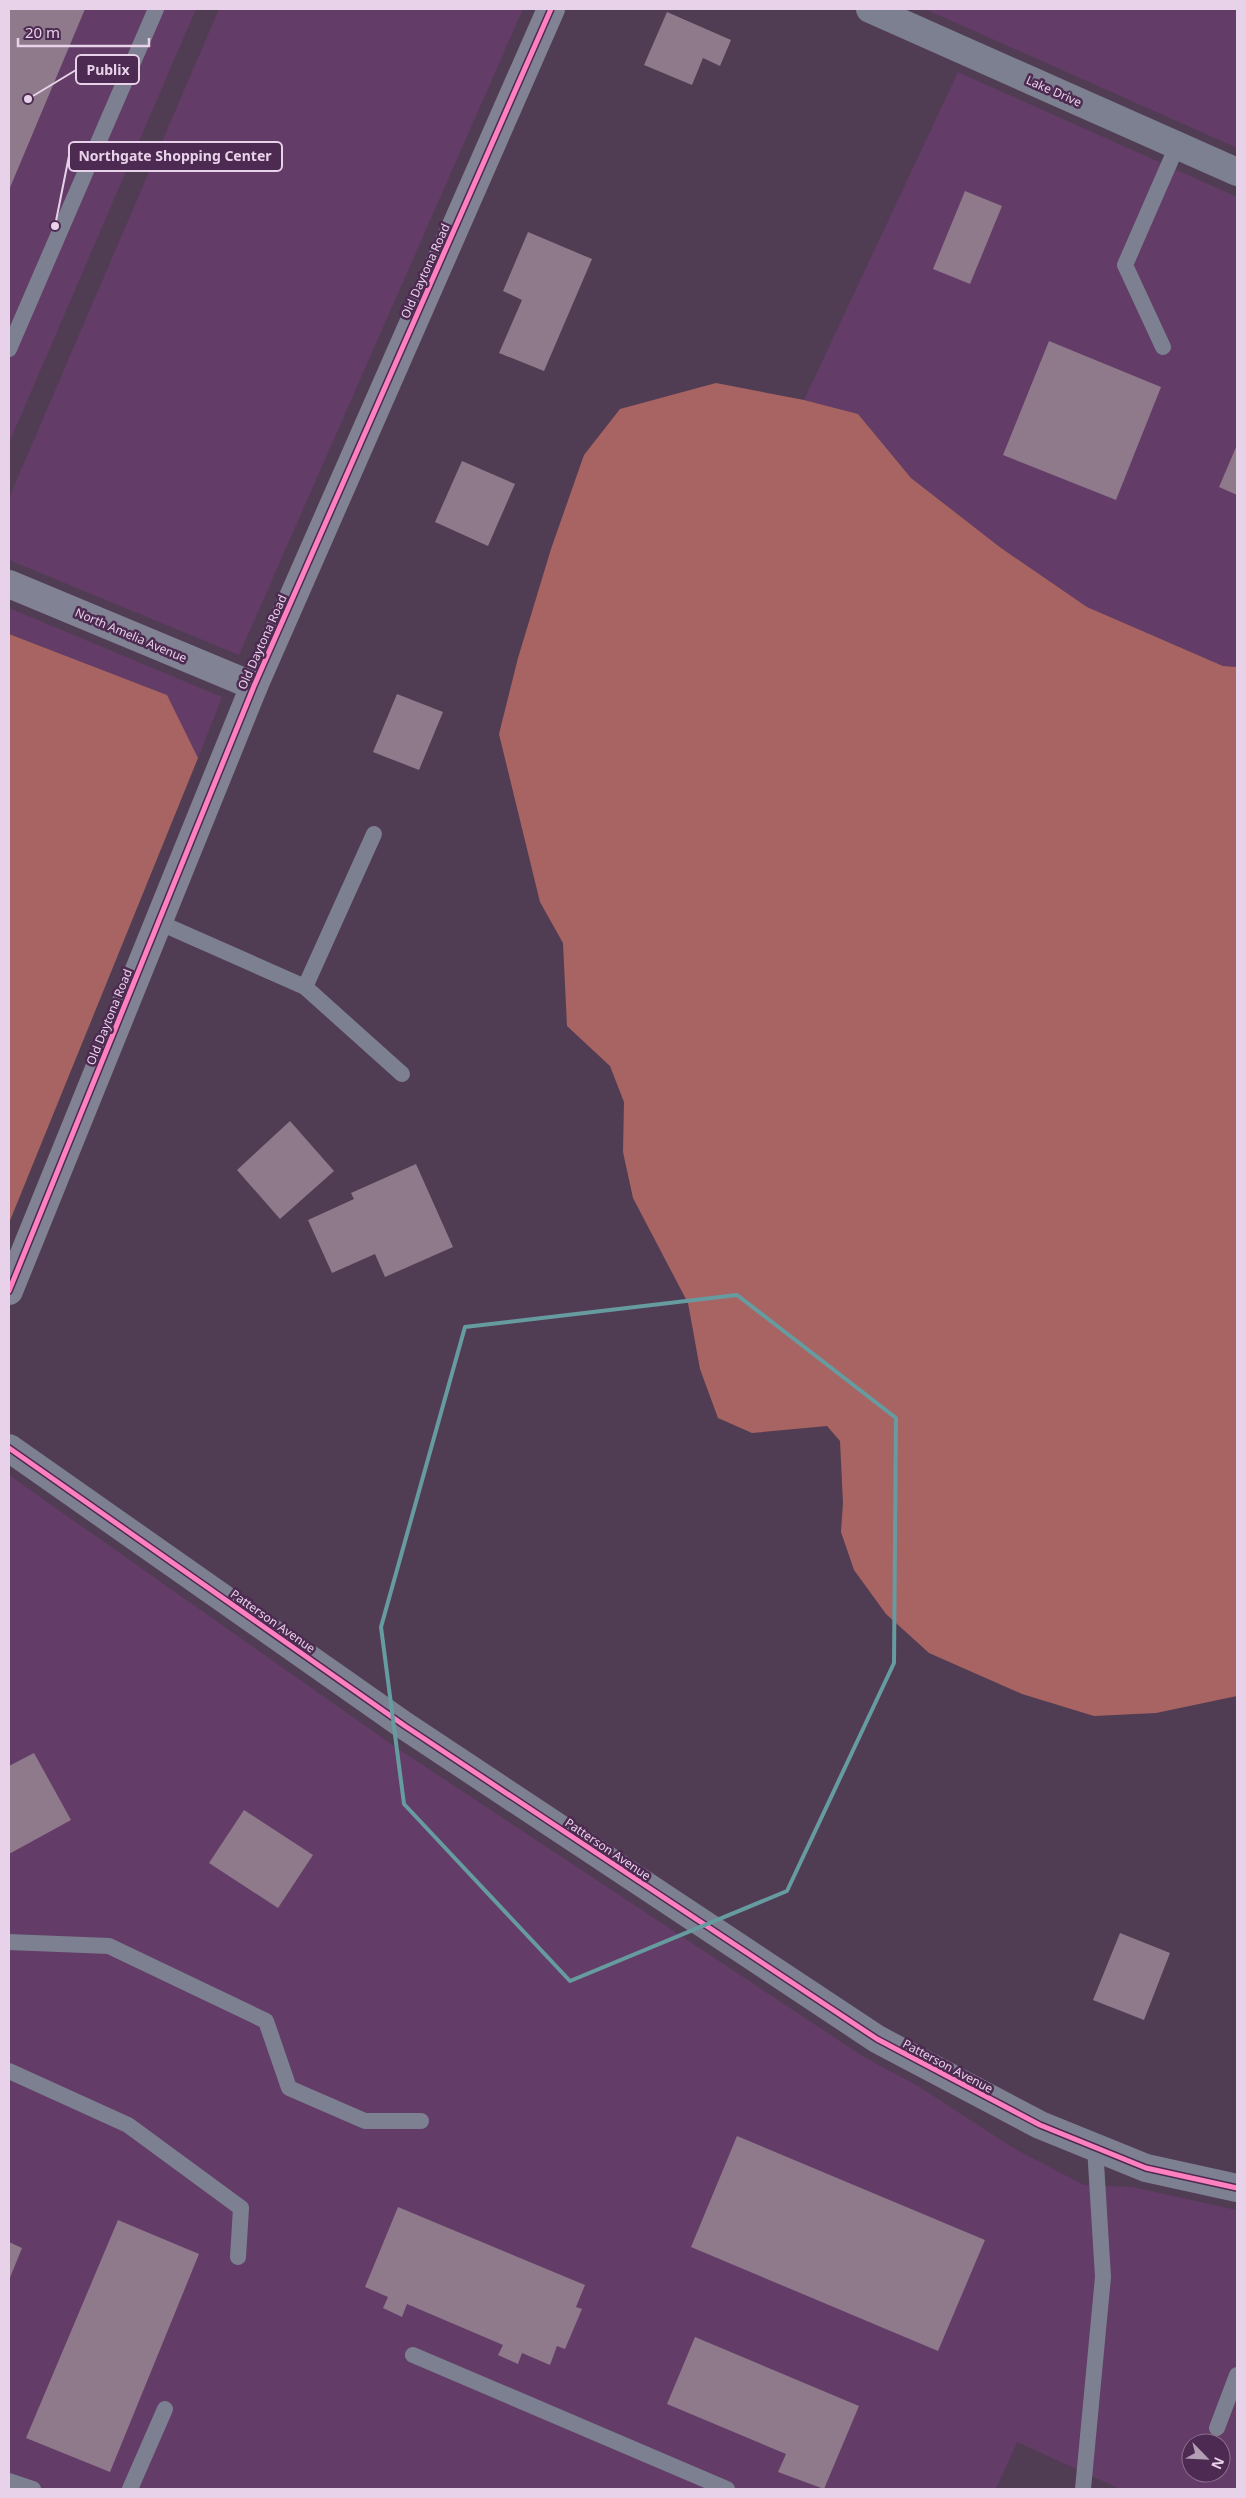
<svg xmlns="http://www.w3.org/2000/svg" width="1246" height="2498" font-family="'Noto Sans',sans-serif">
<rect width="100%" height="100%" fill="#513d53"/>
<!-- built -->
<g fill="#633c67" fill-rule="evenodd">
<polygon points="9,9 196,9 9,443"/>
<polygon points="219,9 523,9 239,655 9,560 9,498"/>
<polygon points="925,9 1237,9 1237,148"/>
<polygon points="958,72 1237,197 1237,667 1223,666 1087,607 1001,548 911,478 858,414 804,400"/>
<polygon points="9,608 222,697 198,758 167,695 9,634"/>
<path d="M9,1475L391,1744L864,2057L918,2086L1015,2149L1084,2185L1132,2187L1237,2210V2489H1120L1017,2442L996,2489H9ZM1191,2443H1221V2473H1191Z"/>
</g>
<!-- water -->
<g fill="#a86463">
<polygon points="716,383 804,400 858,414 911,478 1001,548 1087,607 1223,666 1237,667 1237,1696 1156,1713 1094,1716 1022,1694 929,1653 886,1614 854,1570 841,1532 843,1503 840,1441 827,1426 752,1433 718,1418 700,1369 688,1303 633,1198 623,1152 624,1102 610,1066 567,1026 563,943 540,902 499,734 518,658 551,549 584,455 620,409"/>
<polygon points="9,634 167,695 198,758 9,1223"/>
</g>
<!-- building -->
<g fill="#8e7a8b">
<polygon points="9,9 85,9 9,190"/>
<polygon points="667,12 731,40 720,66 703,58 692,85 644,65"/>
<polygon points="965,191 1002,206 970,284 933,269"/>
<polygon points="528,232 592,259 544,371 499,353 522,300 503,291"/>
<polygon points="1049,341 1161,387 1116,500 1003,455"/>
<polygon points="1237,445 1237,495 1219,487"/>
<polygon points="462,461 515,484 488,546 435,522"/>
<polygon points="397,694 443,712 419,770 373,752"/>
<polygon points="290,1121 334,1171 280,1219 237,1170"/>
<polygon points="416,1164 453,1247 385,1277 375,1254 332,1273 308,1220 354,1199 351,1193"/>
<polygon points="34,1753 71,1820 9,1854 9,1766"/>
<polygon points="244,1810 313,1855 278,1908 209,1863"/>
<polygon points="1120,1933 1170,1953 1144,2020 1093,2000"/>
<polygon points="737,2136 985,2240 938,2351 691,2247"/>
<polygon points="398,2207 585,2285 576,2307 582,2309 565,2349 557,2346 550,2365 522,2353 518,2364 498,2355 503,2345 407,2304 402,2317 383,2308 388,2297 365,2287"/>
<polygon points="118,2220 199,2254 110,2472 26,2438"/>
<polygon points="9,2242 22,2248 9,2280"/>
<polygon points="695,2337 859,2406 824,2489 778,2472 786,2454 667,2404"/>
</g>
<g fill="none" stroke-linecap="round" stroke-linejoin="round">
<!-- lane -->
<g stroke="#7d8090" stroke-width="16">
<polyline points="1163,347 1125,265 1177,146"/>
<polyline points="9,349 156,9"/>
<polyline points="158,922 305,987 402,1074"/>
<polyline points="305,987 374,834"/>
<polyline points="9,1942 109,1946 266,2021 289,2088 365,2121 421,2121"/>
<polyline points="9,2071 128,2125 241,2208 238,2257"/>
<polyline points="413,2355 727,2489"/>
<polyline points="1217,2428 1237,2375"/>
<polyline points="9,2481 33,2489"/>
<polyline points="130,2489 165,2409"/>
<polyline points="1083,2489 1103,2277 1095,2147"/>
</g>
<!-- street -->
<g stroke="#7d8090" stroke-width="28">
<polyline points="870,9 1237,172"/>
<polyline points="9,1448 405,1726 877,2039 1040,2125 1146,2168 1237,2188"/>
</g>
<!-- secondary -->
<g stroke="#818294" stroke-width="28">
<polyline points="9,584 254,686"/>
<polyline points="9,1291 254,686 551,9"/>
</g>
<defs>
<g id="cycleway">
<polyline points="9,1291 254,686 551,9"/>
<polyline points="9,1448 405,1726 877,2039 1040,2125 1146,2168 1237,2188"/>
</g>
</defs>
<!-- cycleway casing -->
<use href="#cycleway" stroke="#4d2a51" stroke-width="8"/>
<!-- cycleway -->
<use href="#cycleway" stroke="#ff80c0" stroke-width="5"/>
</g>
<!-- marked area -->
<path fill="none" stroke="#669ba0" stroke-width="4" stroke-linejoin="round" d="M737,1295L896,1418L894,1663L787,1891L570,1981L404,1804L381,1627L465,1327Z"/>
<g text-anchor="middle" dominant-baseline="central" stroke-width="5" stroke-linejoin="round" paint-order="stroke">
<!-- street labels -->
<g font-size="12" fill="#e8d2ea" stroke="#4d2a51">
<text transform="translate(1054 91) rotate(24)">Lake Drive</text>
<text transform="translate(425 271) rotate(-66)">Old Daytona Road</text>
<text transform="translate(131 635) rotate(23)">North Amelia Avenue</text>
<text transform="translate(262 642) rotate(-66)">Old Daytona Road</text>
<text transform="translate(109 1017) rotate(-68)">Old Daytona Road</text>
<text transform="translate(273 1621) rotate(35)">Patterson Avenue</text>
<text transform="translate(608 1849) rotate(34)">Patterson Avenue</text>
<text transform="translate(948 2066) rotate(28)">Patterson Avenue</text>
</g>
</g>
<!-- callouts -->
<path fill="none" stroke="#e8d2ea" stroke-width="2" d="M28 99L76 70M55 226L69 156"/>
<g fill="#e8d2ea" stroke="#4d2a51" stroke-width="2">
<circle cx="28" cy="99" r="5"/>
<circle cx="55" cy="226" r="5"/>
</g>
<g fill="#4d2a51" stroke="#e8d2ea" stroke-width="2">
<rect x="76" y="55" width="63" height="29" rx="5"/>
<rect x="69" y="142" width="213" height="29" rx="5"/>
</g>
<g font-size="14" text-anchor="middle" font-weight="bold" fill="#e8d2ea">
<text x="108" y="75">Publix</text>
<text x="175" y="161">Northgate Shopping Center</text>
</g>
<!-- border -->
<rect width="1246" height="2498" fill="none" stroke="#e8d2ea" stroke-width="20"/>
<!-- north arrow -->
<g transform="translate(1206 2458) rotate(114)"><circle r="24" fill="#4d2a51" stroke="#8b6d8e"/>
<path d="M0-4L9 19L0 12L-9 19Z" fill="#b39eb5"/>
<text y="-8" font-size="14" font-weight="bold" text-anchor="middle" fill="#e8d2ea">N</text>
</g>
<!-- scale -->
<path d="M18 38v8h131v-8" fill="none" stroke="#e8d2ea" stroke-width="2.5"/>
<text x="25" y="38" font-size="15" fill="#e8d2ea" stroke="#4d2a51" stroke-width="4" paint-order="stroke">20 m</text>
</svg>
